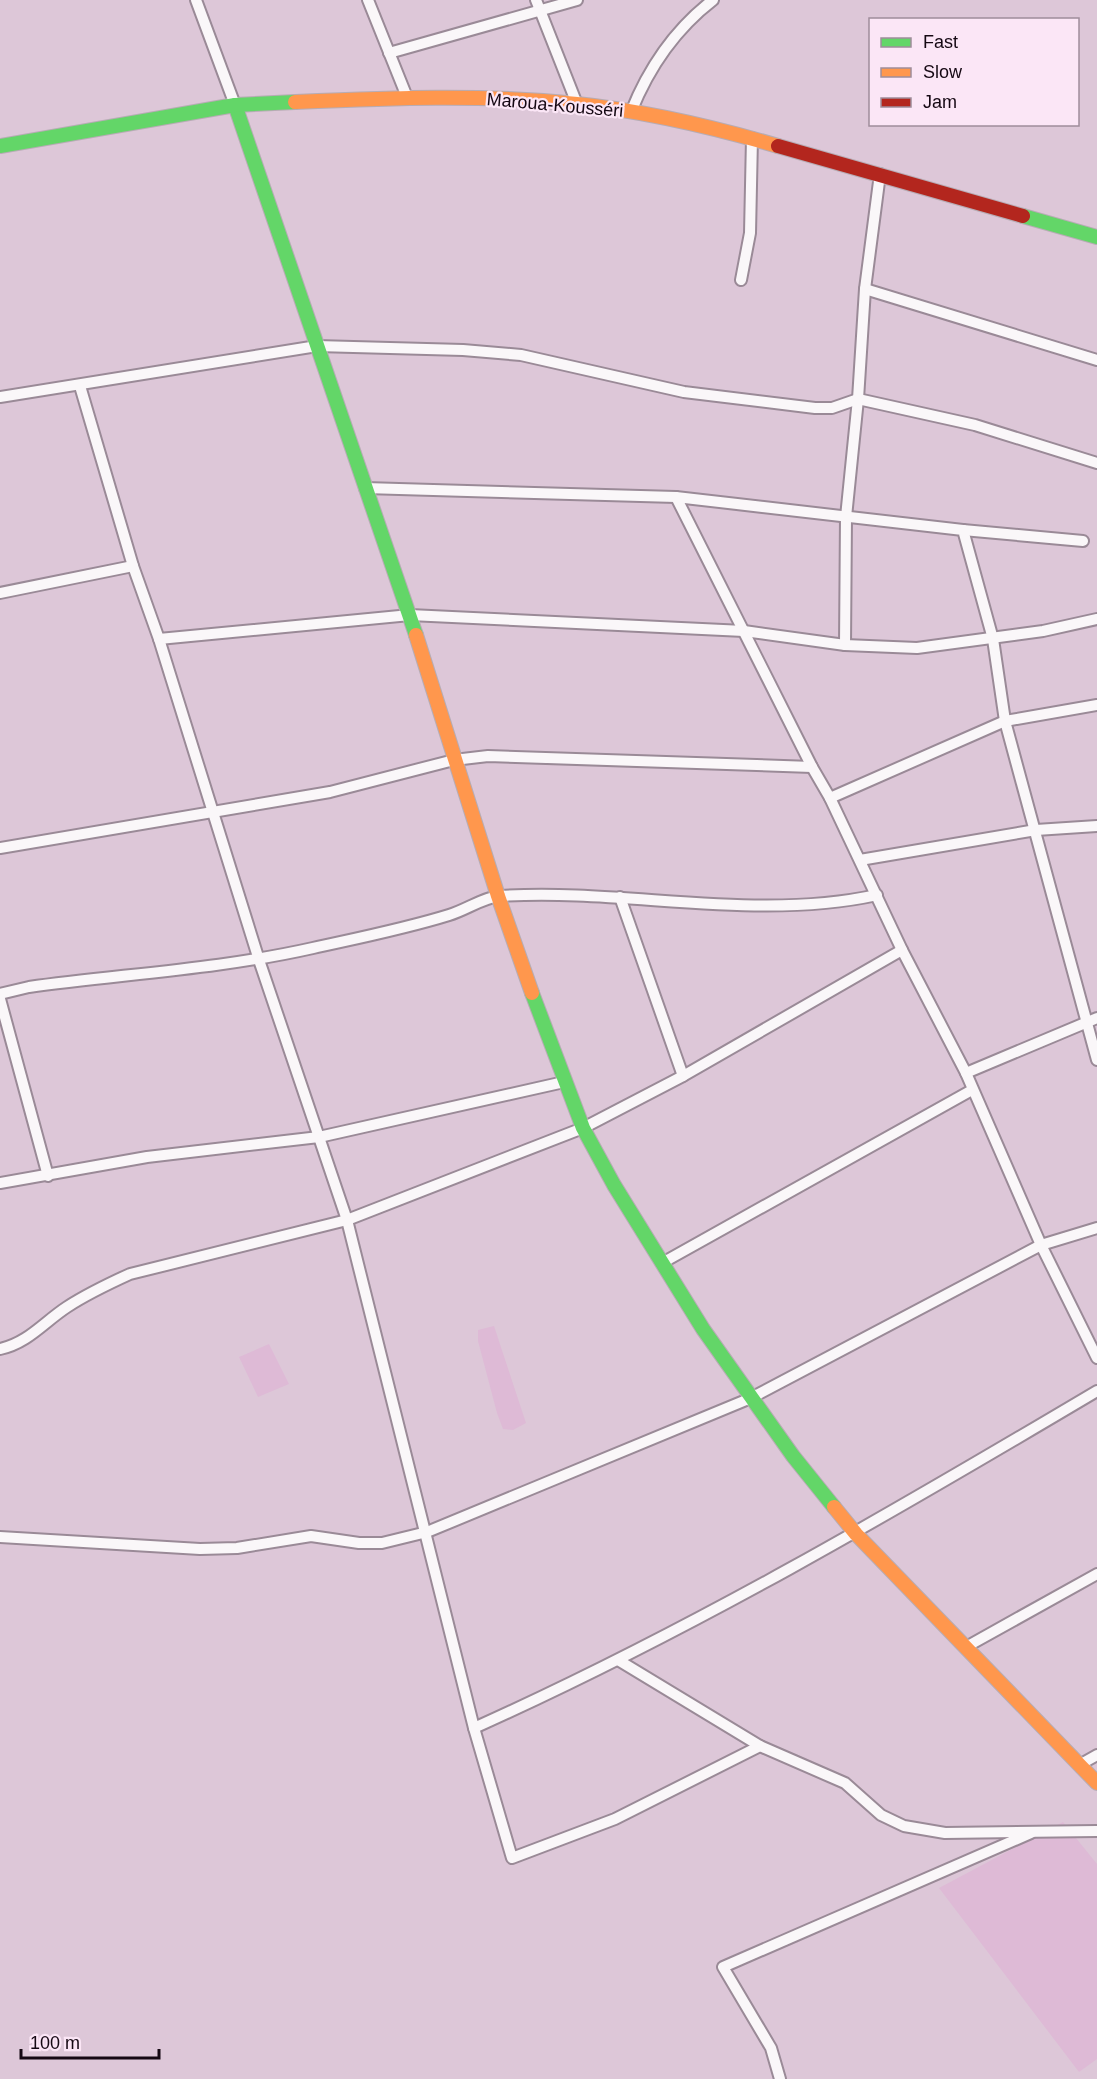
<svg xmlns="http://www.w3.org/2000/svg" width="1097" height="2079" font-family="Arial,sans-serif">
<rect width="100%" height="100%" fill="#ddc7d8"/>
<!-- built -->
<g fill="#debad6">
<polygon points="494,1326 526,1423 513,1430 503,1429 497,1413 478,1341 478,1330"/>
<polygon points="269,1344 289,1384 258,1397 239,1357"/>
<polygon points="1063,1822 1097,1864 1097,2059 1079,2072 939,1888"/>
</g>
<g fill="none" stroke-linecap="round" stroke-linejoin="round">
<defs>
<g id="street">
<polyline points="196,0 235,105"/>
<polyline points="368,0 407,97"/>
<polyline points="536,0 577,104"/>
<polyline points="389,53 577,0"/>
<path d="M631,112C649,67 674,30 713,0"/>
<polyline points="741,280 750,233 752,138"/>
<polyline points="865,289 1097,360"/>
<path d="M80,386L133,566L159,639L259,960L347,1220L474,1728C690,1631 893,1512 1097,1391"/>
<polyline points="0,397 317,346 463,350 521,355 684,392 815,408 832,408 858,399 975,425 1097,463"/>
<polyline points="365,488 676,497 963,530 993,639 1005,721 1097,1060"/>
<polyline points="676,497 812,767 830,798 902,950 966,1073 1041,1245 1097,1358"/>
<polyline points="963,530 1083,541"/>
<polyline points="0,593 133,566"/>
<polyline points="159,639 410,615 744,631 845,645 917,648 1043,631 1097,619"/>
<polyline points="845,645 846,517 858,399 865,289 880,174"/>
<polyline points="830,798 1005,721 1097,705"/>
<polyline points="0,848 330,792 454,760 488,756 812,767"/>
<polyline points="860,860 1036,830 1097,826"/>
<polyline points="620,897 683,1076"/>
<path d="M0,994L29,987C124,974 220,969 313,948C358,938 404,929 449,915C466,910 484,897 500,896C625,888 754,922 877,895"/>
<polyline points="0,999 48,1176"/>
<polyline points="966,1073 1097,1018"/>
<polyline points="0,1183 147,1157 319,1137 564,1082"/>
<polyline points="662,1263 972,1090"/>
<path d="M0,1349C28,1343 44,1322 67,1307C87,1294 108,1284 130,1274L347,1220L583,1128L683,1076L902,950"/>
<polyline points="0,1537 200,1549 237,1548 311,1536 359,1543 382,1543 427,1532 751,1398 1041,1245 1097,1228"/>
<polyline points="966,1647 1097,1574"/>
<polyline points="618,1660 760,1746 845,1783 881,1815 904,1826 945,1833 1097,1831"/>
<polyline points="474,1728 512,1858 615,1819 760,1746"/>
<polyline points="1081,1764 1097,1755"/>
<polyline points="780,2079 771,2048 723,1967 1031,1833"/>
</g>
<g id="fast">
<polyline points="235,105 416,635"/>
<polyline points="0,146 235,105 295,102"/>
<polyline points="1023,216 1097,237"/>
<polyline points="532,993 583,1128 614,1185 703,1329 793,1456 834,1507"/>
</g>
<g id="slow">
<path d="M295,102C389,98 483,94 577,104C644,111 713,127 778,146"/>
<polyline points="416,635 498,896 532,993"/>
<polyline points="834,1507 856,1534 1097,1783"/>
</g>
<polyline id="jam" points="778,146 1023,216"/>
</defs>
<!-- street casing -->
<use href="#street" stroke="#9a8a97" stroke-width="14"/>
<!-- fast casing -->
<use href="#fast" stroke="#b7acb4" stroke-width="16"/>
<!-- slow casing -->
<use href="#slow" stroke="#b7acb4" stroke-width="16"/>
<!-- jam casing -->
<use href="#jam" stroke="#b7acb4" stroke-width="16"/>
<!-- street -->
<use href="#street" stroke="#faf7f9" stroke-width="10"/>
<!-- fast -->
<use href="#fast" stroke="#63d668" stroke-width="14"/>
<!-- slow -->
<use href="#slow" stroke="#ff974d" stroke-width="14"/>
<!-- jam -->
<use href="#jam" stroke="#b3261e" stroke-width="14"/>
</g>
<g text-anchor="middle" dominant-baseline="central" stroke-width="4.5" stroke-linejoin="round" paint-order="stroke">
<!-- street labels -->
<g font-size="18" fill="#150813" stroke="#fbe6f6">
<text transform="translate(555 105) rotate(5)">Maroua-Kousséri</text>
</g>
</g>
<!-- legend -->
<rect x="869" y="18" width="210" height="108" fill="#fbe6f6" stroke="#9f8d9b" stroke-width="1.5"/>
<rect x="881" y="38" width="30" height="9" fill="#63d668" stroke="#9f8d9b" stroke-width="1.5"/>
<text x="923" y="48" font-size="18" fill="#150813">Fast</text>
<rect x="881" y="68" width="30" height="9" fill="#ff974d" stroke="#9f8d9b" stroke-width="1.5"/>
<text x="923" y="78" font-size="18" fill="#150813">Slow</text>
<rect x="881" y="98" width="30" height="9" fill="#b3261e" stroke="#9f8d9b" stroke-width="1.5"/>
<text x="923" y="108" font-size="18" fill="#150813">Jam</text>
<!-- scale -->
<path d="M21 2049v9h138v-9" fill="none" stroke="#150813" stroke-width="3"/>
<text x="30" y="2049" font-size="18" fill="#150813" stroke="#fbe6f6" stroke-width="4.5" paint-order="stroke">100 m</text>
</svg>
